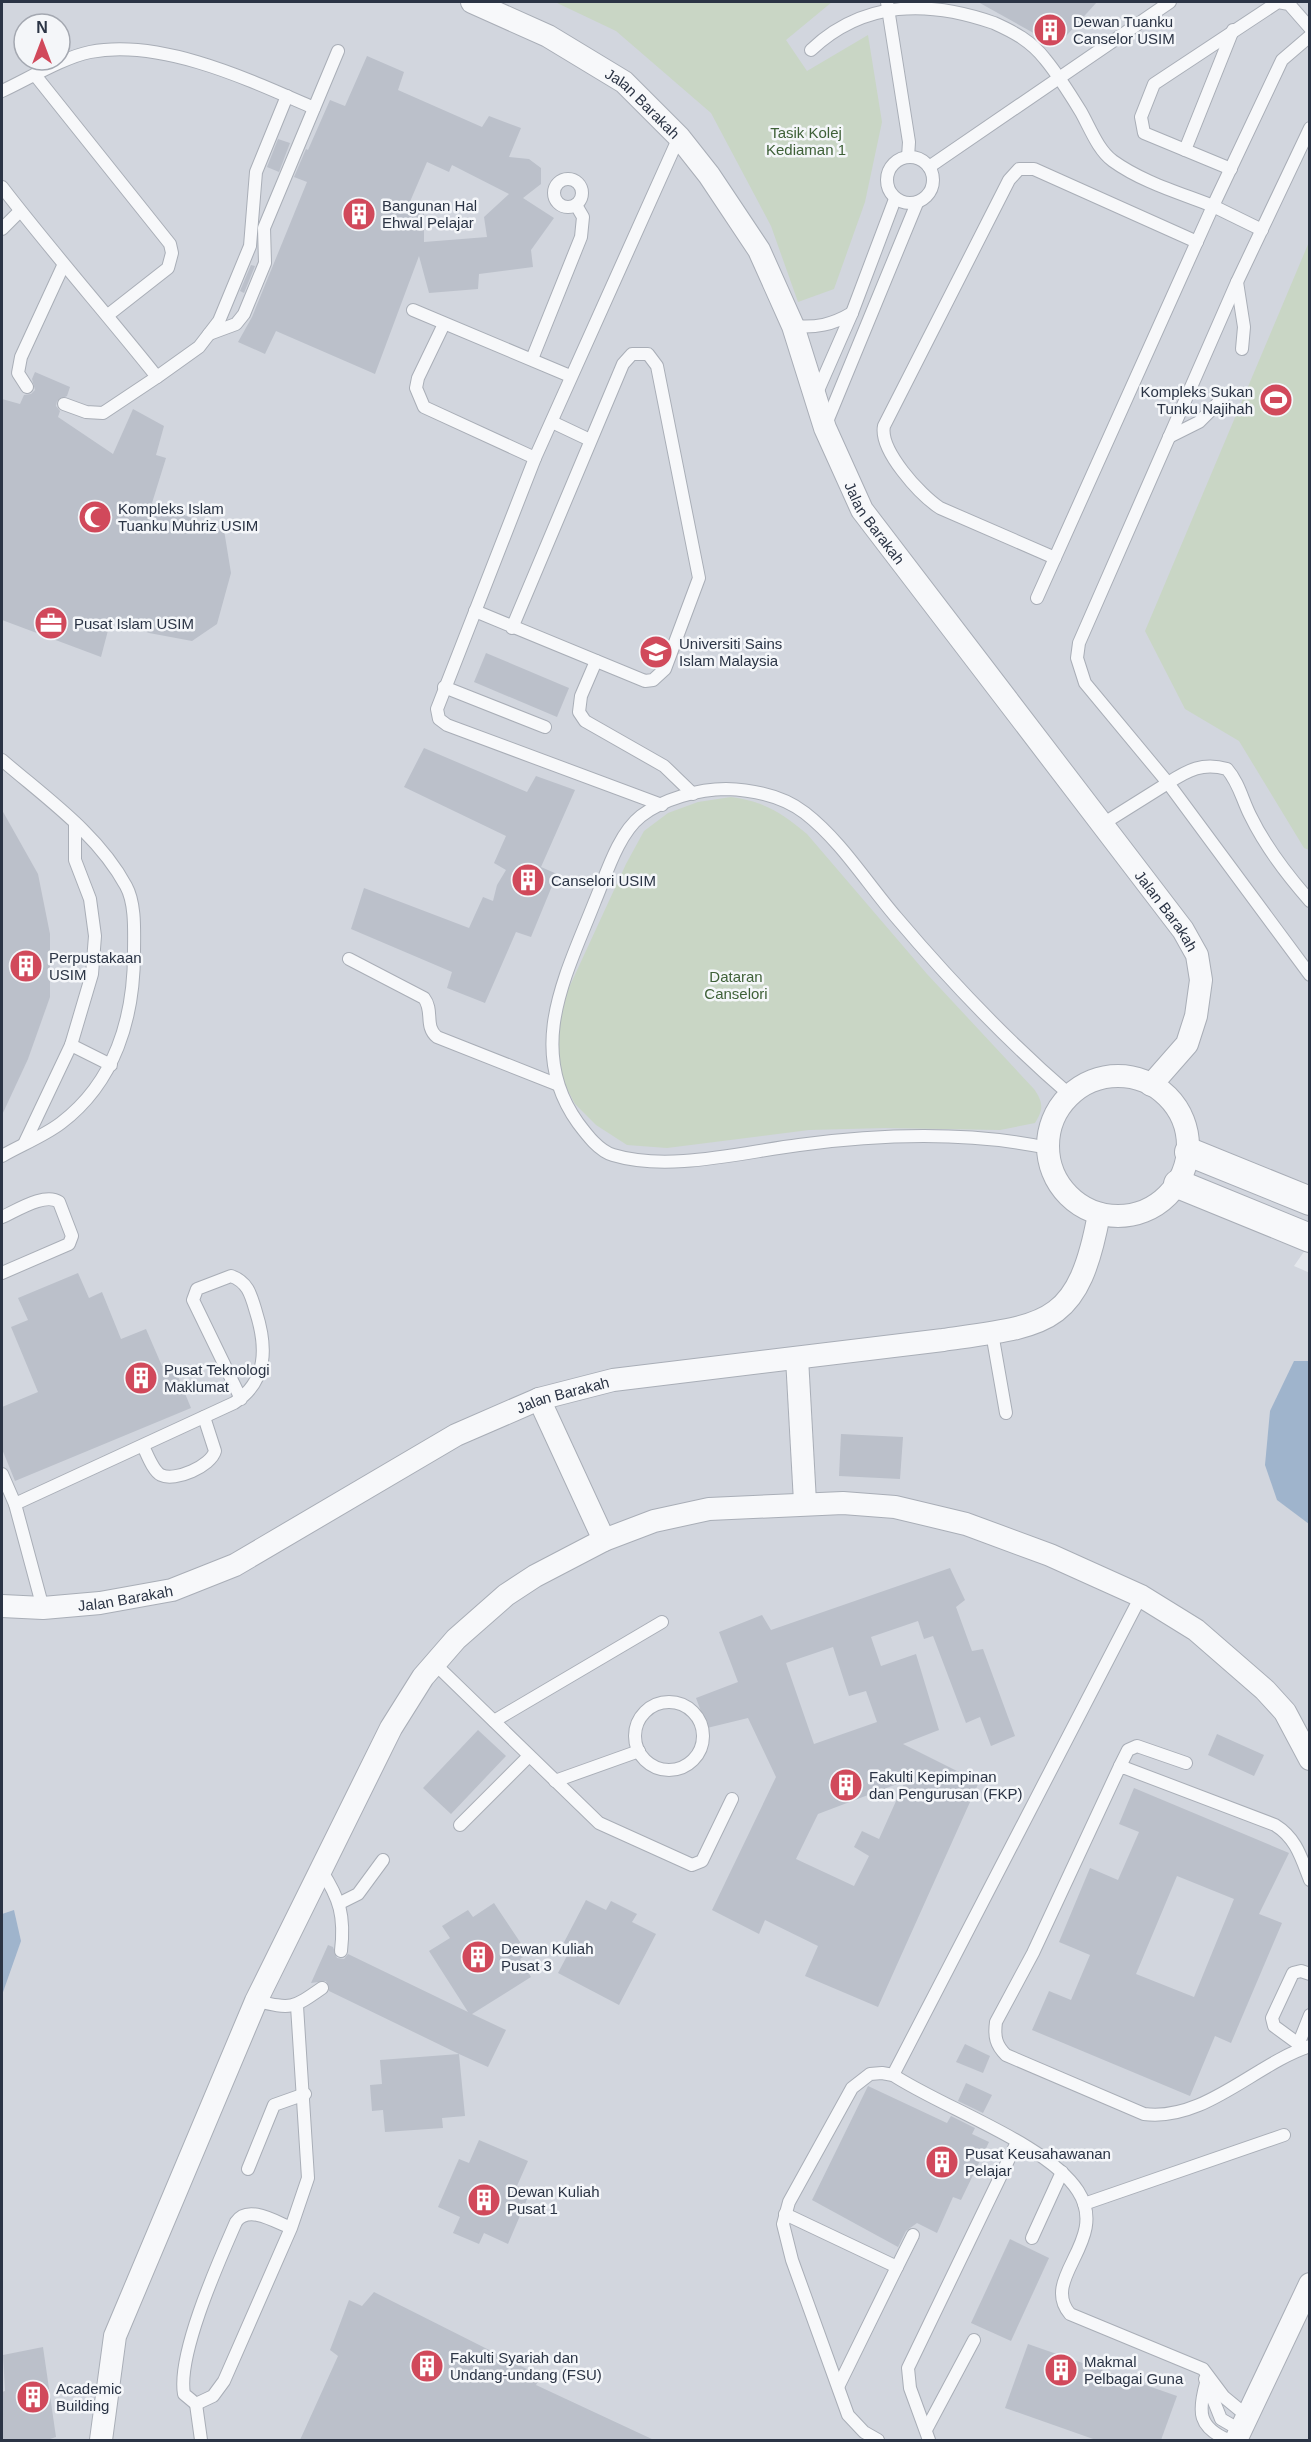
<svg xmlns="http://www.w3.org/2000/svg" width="1311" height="2442" font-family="Helvetica,sans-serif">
<rect width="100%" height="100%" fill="#e4e7ec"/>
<!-- built -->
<path fill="#d2d6de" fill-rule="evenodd" d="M2,2H1309L1310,1243L1294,1266L1310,1273L1309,2440H2ZM24,24H60V60H24Z"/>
<!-- green -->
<g fill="#c9d6c5">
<polygon points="555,2 832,2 786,40 807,71 868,35 882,122 865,202 834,289 798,302 771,226 711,113 616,31"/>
<polygon points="1309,242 1309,850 1304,848 1239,741 1185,709 1145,631"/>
<path d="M731,797C765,802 781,812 807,834L927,974L1034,1089C1043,1102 1044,1109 1035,1123L1000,1130L886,1128L809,1130L667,1148L627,1145L596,1125L575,1104L561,1078L556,1040L567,992L626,864L644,831L668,813L698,802Z"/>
</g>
<!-- water -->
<g fill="#9fb4cc">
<polygon points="1294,1361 1309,1361 1309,1524 1277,1500 1265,1465 1270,1411"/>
<polygon points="14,1910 21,1941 2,1995 2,1914"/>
</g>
<!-- building -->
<g fill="#bbc0ca" fill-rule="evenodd">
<polygon points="978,2 1097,2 1057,46"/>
<path d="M367,56L404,72L398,90L482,127L489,116L521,128L509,157L529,159L541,168V184L523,198L554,218L531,250L533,267L479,274L478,289L429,293L419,256L375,374L276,331L265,354L238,342L252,317L307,182L294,177L306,149L308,150L330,100L345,106ZM427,162L449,172L452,165L509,194L484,217L487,237L424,242V212L409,204Z"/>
<polygon points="278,139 290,143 279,172 267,167"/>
<polygon points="251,265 255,266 244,293 240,291"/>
<polygon points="35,372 70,387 67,396 57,401 56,406 60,411 58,417 113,454 133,409 164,426 156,455 166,458 152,503 224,530 231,573 217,624 192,641 149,633 111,619 101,657 2,620 2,399 20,404 24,395 31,394 35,390 32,379"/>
<polygon points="486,653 569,688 557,717 474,682"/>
<polygon points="424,748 527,792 536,776 575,790 541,867 557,874 531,937 516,932 485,1003 447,988 452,972 351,929 364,888 469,928 483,897 493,901 497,885 506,870 494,863 506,836 404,787"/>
<polygon points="2,810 38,874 50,934 50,997 28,1059 2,1115"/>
<polygon points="78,1273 89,1298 102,1292 121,1339 146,1329 162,1366 172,1362 191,1408 15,1481 2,1449 2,1407 38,1392 11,1327 28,1320 18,1298"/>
<polygon points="841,1434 903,1437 900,1479 839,1476"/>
<path d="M950,1568L965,1600L956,1607L972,1651L983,1649L1015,1736L991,1746L980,1717L966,1723L933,1636L924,1639L918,1621L871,1637L881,1666L916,1654L939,1730L903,1744L979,1782L878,2007L805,1976L818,1946L765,1920L759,1934L712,1910L776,1777L748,1718L707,1728L696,1698L738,1682L719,1632L762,1615L771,1630ZM833,1647L849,1696L866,1691L877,1722L814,1744L786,1663ZM905,1781L879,1839L862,1831L854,1847L869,1856L854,1886L796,1859L818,1814Z"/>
<polygon points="478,1730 506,1756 451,1814 423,1788"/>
<polygon points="1217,1734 1264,1755 1254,1776 1208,1755"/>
<path d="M1134,1788L1289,1853L1259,1914L1282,1923L1231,2043L1215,2036L1190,2096L1032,2030L1049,1991L1071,2000L1090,1955L1059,1942L1090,1868L1118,1880L1139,1832L1119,1824ZM1177,1876L1234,1899L1194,1997L1136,1974Z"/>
<polygon points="586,1900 606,1910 611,1901 637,1914 632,1922 656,1934 619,2005 558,1973 568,1954 560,1950"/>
<polygon points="494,1903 528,1954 520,1959 531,1977 472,2014 506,2030 488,2067 459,2054 465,2116 442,2118 443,2128 385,2132 383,2110 372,2111 370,2085 382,2084 380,2060 459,2054 329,1991 326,1981 311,1983 328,1945 333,1947 337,1958 344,1959 348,1954 468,2012 429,1951 450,1938 442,1926 468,1910 473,1917"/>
<polygon points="965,2044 990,2056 983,2073 956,2062"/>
<polygon points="966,2083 992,2095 983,2113 958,2101"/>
<polygon points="868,2086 947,2123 951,2116 975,2128 972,2134 989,2142 961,2200 953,2197 937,2233 917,2223 906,2231 898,2247 812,2200"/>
<polygon points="479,2140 528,2161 517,2186 530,2192 508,2244 484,2233 479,2244 453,2233 460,2217 438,2207 459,2159 469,2163"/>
<polygon points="1010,2239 1049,2258 1011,2341 971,2323"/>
<polygon points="374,2292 541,2376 536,2385 654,2440 300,2440 338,2356 330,2350 349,2300 362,2306"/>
<polygon points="1028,2344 1177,2396 1161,2440 1096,2440 1005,2408"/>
<polygon points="43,2347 56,2437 47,2440 2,2440 2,2392 5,2391 3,2355"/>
</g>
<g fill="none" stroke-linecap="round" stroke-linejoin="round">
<defs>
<g id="service">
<polyline points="887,2 909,142 908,157"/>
<path d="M811,50C864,0 928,0 994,23C1014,32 1031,41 1045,59C1059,76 1070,94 1081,112C1090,128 1098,150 1113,161C1142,182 1180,193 1213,206L1037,598"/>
<polyline points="35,75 170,244 172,253 168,268 108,315"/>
<path d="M2,91C26,80 64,57 90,52C161,38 250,80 314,108"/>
<polyline points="1185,150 1233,30"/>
<circle cx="910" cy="180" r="23"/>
<polyline points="929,167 1170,2"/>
<polyline points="1231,169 1144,133 1141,117 1154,84 1278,2 1289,4 1310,28"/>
<circle cx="568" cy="193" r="14"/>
<path d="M2,187C52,252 106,313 157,377L199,347L219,321L250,246L256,172L287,96"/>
<polyline points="2,229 20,211"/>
<polyline points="1262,230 1213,206 1282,60 1310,36"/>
<polyline points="1237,282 1244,327 1242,349"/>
<polyline points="413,310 570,376"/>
<polyline points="444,324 418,378 416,388 424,407 535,458"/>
<path d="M793,326C816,328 832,325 852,313"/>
<polyline points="209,334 236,324 244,314 265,263 264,228 338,51"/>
<polyline points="532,359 581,237 583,217 576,205"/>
<polyline points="27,387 18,373 21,357 63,266"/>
<polyline points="816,395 852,313 895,199"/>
<polyline points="64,404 86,412 103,413 157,377"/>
<polyline points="552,422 590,440"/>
<polyline points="826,424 917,203"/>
<polyline points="1169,437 1199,422 1223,398"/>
<path d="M1055,558L940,508C920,495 879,450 884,426L1009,180L1019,169H1034L1197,242"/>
<polyline points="475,611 645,681 653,680 665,669 699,578 657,366 648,354 632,354 623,364 512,628"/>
<polyline points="596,661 581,696 579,712 585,721 664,766 693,794"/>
<polyline points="444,687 545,727"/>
<path d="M2,760C46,798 98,834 126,886C136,904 134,933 134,953C134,1018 115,1082 61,1123C44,1136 21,1145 2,1156"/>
<polyline points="662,805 447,725 439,719 437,709 535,458 679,137"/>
<polyline points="1101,825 1168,783 1085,683 1077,658 1079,643 1237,282 1310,128"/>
<path d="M1310,901C1287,875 1265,846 1250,815C1242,799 1239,783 1227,769C1203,762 1188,770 1168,783L1310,975"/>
<path d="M349,959L424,998C434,1011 424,1026 437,1037L556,1084"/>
<polyline points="71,1045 111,1065"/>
<polyline points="25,1142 71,1045 92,974 95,936 90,899 75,860 75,823"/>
<path d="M1048,1148C967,1131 881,1134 799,1145C743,1152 669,1172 613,1155C599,1151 587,1135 578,1123C525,1049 566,975 595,901C606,875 618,834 641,816C663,799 699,789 726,789C754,790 783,796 805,813C841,841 866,882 896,917C951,982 1005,1039 1070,1095"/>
<path d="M2,1217C16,1211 45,1192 59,1202L72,1236L69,1244L2,1273"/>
<polyline points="992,1333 1006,1413"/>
<path d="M143,1446C147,1454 153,1471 161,1475C175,1482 211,1466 215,1451L204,1417"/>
<polyline points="2,1474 15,1504 43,1608"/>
<path d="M15,1504L234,1403C268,1381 267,1347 256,1312C251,1295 248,1282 231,1276L197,1289L193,1300L241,1399"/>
<polyline points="435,1664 599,1823 692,1865 702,1861 732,1799"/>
<circle cx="669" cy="1736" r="34"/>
<polyline points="494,1721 662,1622"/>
<polyline points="1120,1766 1128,1750 1137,1746 1186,1763"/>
<polyline points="555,1781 639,1751"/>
<polyline points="460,1825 529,1756"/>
<path d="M321,1870C340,1899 345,1916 341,1951"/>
<path d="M1310,1880C1301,1857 1296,1838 1275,1825L1120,1766L1033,1953L996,2022C994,2037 996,2045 1006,2055L1144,2114C1204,2122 1255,2064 1310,2046"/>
<polyline points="340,1903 358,1894 383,1860"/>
<path d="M256,2001C292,2009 292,2009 322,1988"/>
<polyline points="1298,2045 1310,2015"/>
<polyline points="1304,2048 1274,2026 1272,2018 1293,1973 1301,1971 1310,1974"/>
<polyline points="893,2075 1141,1596"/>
<polyline points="248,2169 274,2105 305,2094"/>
<polyline points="1084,2204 1284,2135"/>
<polyline points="785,2214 897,2267 839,2385"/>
<path d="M291,2228C276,2222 248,2204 236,2222C219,2261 177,2354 184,2394L196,2404L213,2396L224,2381L291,2228L308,2178L297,2006"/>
<polyline points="1032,2238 1062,2172"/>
<polyline points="897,2267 913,2235"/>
<polyline points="1205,2379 1221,2419 1240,2430"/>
<path d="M1206,2383C1198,2412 1198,2427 1228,2440"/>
<polyline points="196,2404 201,2440"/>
<polyline points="926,2430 974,2340"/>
<path d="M878,2440L864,2432L848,2415L792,2260L783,2224L789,2202L852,2088L870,2074L882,2073L893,2075C943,2108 1048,2144 1078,2191C1110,2241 1039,2278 1070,2314L1203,2369L1224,2397L1247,2416"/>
<polyline points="929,2440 910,2388 908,2368 1017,2142"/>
</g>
<g id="minor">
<path id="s1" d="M472,2L548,36L624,82L679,137L709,175L759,250L793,326L825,428L862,510L1183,930L1197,955L1201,980L1196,1016L1187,1044L1151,1085"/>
<circle cx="1118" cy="1146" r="70"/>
<polyline points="797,1358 805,1502"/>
<polyline points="539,1399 604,1540"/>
<path id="s2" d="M2,1606L43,1608L100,1603L172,1590L235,1565L456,1435L539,1399L613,1380L943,1340C1047,1325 1078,1327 1099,1214"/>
<polyline points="101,2440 115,2336 256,2001 391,1728 423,1677 456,1639 506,1595 535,1576 604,1540 654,1521 709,1509 843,1503 895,1507 966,1524 1050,1555 1141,1596 1196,1630 1265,1690 1285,1712 1310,1759"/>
<polyline points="1236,2440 1310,2284"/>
</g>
<g id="tertiary">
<polyline points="1189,1152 1310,1201"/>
<polyline points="1178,1184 1310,1238"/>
</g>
</defs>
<!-- service casing -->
<use href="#service" stroke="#a9aeb7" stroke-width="14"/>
<!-- minor casing -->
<use href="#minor" stroke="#a9aeb7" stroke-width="24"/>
<!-- tertiary casing -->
<use href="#tertiary" stroke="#a9aeb7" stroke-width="30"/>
<!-- service -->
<use href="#service" stroke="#f7f8fa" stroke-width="12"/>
<!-- minor -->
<use href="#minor" stroke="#f7f8fa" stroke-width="22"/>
<!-- tertiary -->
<use href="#tertiary" stroke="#f7f8fa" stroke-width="28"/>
</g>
<!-- icons -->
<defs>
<symbol id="building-disc" viewBox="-11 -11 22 22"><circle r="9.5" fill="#d1495b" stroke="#f4f6f9"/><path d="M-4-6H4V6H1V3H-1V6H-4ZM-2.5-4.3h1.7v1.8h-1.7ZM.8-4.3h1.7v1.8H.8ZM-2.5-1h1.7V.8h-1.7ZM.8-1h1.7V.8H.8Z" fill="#fff"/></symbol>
<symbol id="stadium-disc" viewBox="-11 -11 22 22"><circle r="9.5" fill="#d1495b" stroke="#f4f6f9"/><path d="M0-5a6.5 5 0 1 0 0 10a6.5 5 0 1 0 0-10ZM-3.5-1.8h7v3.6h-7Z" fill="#fff"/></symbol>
<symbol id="mosque-disc" viewBox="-11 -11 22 22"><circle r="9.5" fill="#d1495b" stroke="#f4f6f9"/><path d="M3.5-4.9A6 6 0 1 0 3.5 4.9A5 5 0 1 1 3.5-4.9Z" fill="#fff"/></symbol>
<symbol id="office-disc" viewBox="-11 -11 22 22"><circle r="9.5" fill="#d1495b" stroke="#f4f6f9"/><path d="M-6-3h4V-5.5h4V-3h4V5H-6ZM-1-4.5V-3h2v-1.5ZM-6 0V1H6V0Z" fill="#fff"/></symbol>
<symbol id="university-disc" viewBox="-11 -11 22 22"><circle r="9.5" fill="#d1495b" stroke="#f4f6f9"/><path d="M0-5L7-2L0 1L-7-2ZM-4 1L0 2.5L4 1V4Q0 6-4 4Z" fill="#fff"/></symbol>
</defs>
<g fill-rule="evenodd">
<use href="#building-disc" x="1031" y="11" width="38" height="38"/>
<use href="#building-disc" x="340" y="195" width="38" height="38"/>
<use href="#stadium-disc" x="1257" y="381" width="38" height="38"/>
<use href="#mosque-disc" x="76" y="498" width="38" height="38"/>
<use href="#office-disc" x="32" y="604" width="38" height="38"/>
<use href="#university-disc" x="637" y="633" width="38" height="38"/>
<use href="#building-disc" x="509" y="861" width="38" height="38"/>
<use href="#building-disc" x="7" y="947" width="38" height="38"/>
<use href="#building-disc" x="122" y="1359" width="38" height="38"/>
<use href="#building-disc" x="827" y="1766" width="38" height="38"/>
<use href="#building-disc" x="459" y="1938" width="38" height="38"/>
<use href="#building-disc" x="923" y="2143" width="38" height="38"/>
<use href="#building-disc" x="465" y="2181" width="38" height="38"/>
<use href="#building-disc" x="408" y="2347" width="38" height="38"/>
<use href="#building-disc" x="1042" y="2351" width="38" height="38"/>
<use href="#building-disc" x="14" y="2378" width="38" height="38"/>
</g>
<g text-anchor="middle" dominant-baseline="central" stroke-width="5" stroke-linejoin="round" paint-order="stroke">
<!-- poi labels -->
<g font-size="15" fill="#2b3445" stroke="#f4f6f9" text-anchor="start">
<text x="1073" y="21">Dewan Tuanku<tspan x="1073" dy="17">Canselor USIM</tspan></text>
<text x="382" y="205">Bangunan Hal<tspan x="382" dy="17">Ehwal Pelajar</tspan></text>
<text x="1253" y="391" text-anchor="end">Kompleks Sukan<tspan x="1253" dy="17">Tunku Najihah</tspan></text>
<text x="118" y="508">Kompleks Islam<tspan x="118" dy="17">Tuanku Muhriz USIM</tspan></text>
<text x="74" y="623">Pusat Islam USIM</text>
<text x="679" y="643">Universiti Sains<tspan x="679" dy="17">Islam Malaysia</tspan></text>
<text x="551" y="880">Canselori USIM</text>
<text x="49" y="957">Perpustakaan<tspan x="49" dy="17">USIM</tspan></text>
<text x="164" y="1369">Pusat Teknologi<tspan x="164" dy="17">Maklumat</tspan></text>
<text x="869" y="1776">Fakulti Kepimpinan<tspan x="869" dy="17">dan Pengurusan (FKP)</tspan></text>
<text x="501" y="1948">Dewan Kuliah<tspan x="501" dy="17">Pusat 3</tspan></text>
<text x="965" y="2153">Pusat Keusahawanan<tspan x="965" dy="17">Pelajar</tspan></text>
<text x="507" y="2191">Dewan Kuliah<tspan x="507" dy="17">Pusat 1</tspan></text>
<text x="450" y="2357">Fakulti Syariah dan<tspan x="450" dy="17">Undang-undang (FSU)</tspan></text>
<text x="1084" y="2361">Makmal<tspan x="1084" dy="17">Pelbagai Guna</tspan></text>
<text x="56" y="2388">Academic<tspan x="56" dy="17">Building</tspan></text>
</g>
<!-- street labels -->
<g font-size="15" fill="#2b3445" stroke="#f4f6f9">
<text stroke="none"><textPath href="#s1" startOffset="200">Jalan Barakah</textPath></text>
<text stroke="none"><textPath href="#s1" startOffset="686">Jalan Barakah</textPath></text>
<text stroke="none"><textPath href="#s1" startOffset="1172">Jalan Barakah</textPath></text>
<text stroke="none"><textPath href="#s2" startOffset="610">Jalan Barakah</textPath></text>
<text stroke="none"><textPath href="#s2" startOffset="124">Jalan Barakah</textPath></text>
</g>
<!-- park labels -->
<g font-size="15" fill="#3f6138" stroke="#f4f6f9">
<text x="806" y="132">Tasik Kolej<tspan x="806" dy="17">Kediaman 1</tspan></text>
<text x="736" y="976">Dataran<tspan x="736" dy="17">Canselori</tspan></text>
</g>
</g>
<!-- border -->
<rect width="1311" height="2442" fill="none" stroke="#2b3445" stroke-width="6"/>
<!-- north arrow -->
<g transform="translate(42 42)"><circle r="28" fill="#f4f6f9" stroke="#a4a8b1" stroke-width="1.5"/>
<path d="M0-4.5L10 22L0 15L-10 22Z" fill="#d1495b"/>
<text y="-9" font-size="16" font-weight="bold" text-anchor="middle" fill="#2b3445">N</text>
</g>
</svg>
